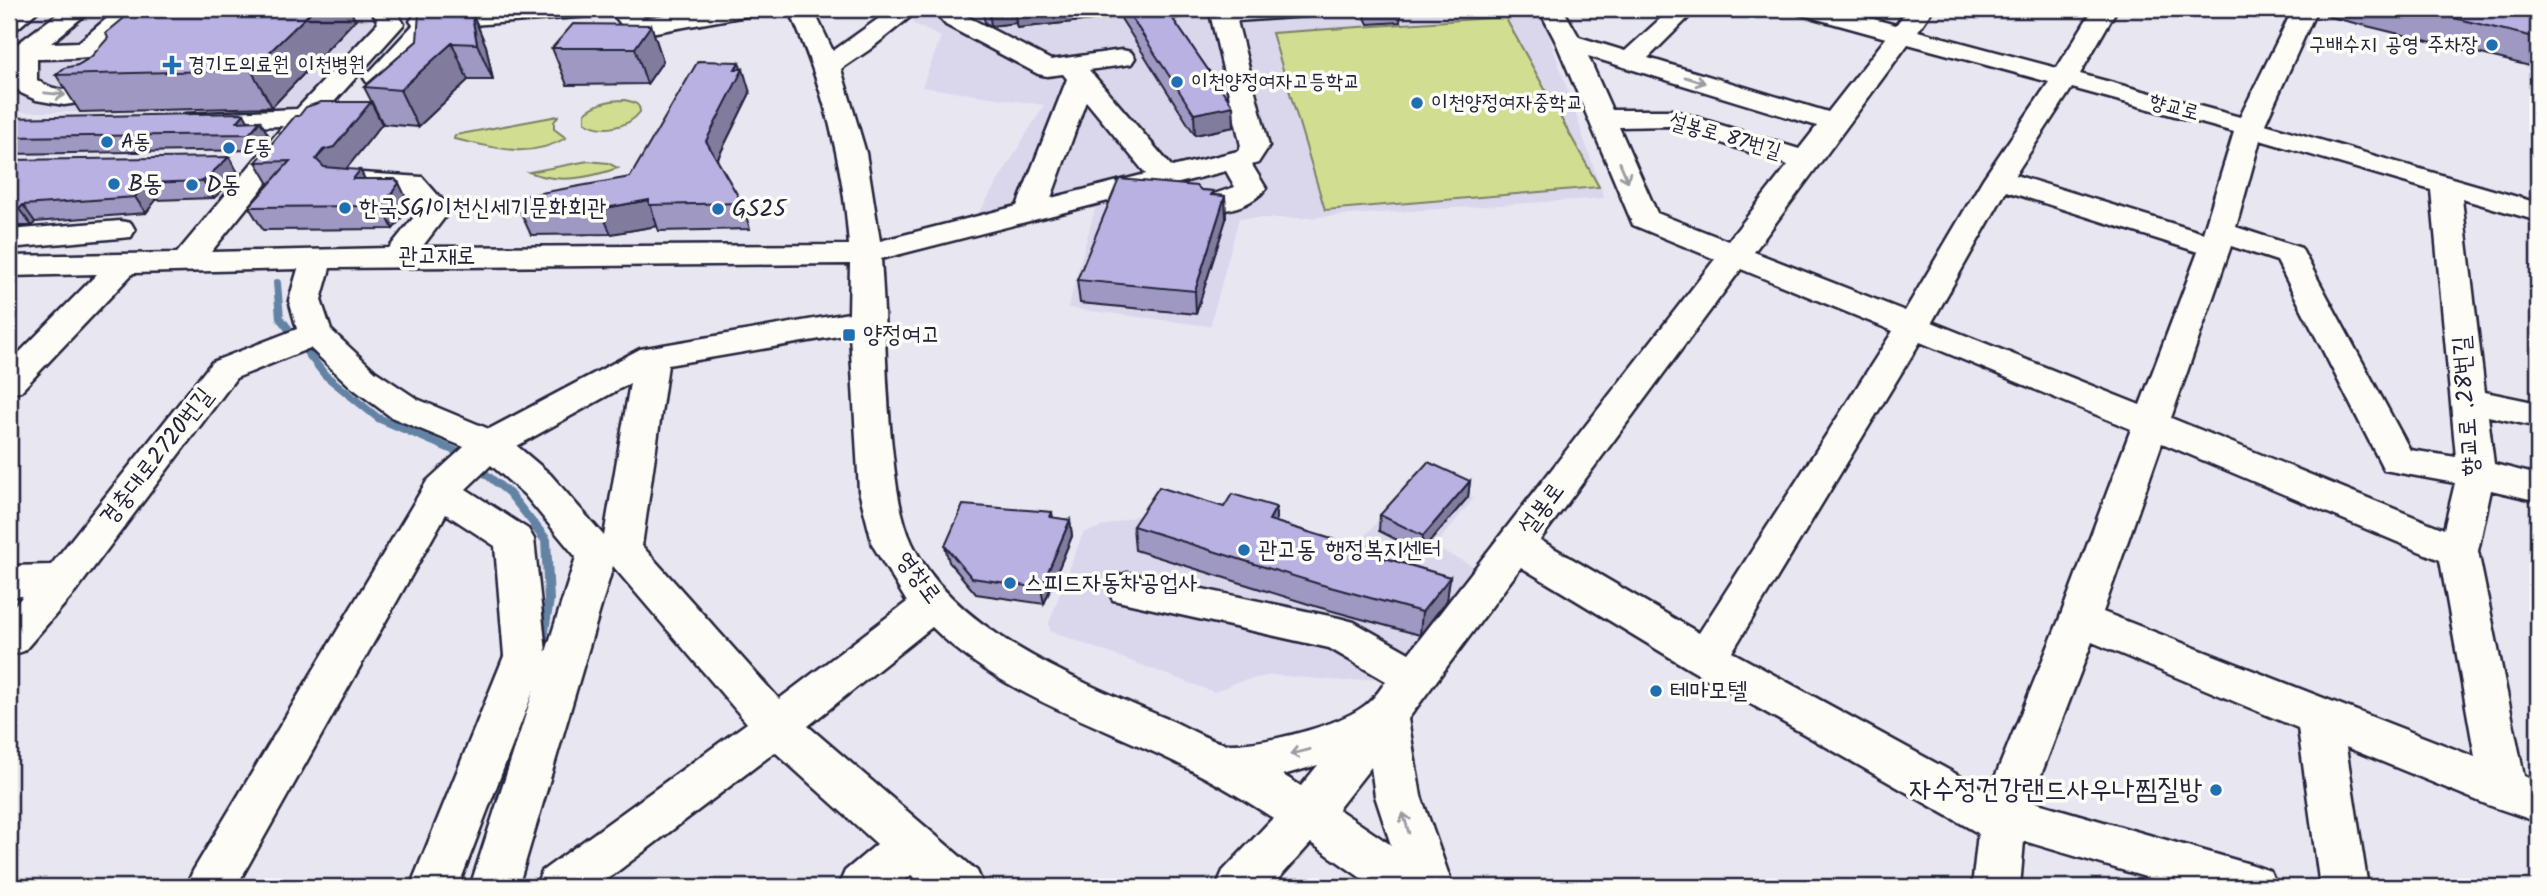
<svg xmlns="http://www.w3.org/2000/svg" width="2547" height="896" font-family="Kalam,'Poor Story',sans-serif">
<rect width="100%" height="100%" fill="#e8e6f1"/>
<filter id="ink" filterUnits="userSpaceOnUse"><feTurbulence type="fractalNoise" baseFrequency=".0143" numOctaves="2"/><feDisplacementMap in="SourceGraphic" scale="14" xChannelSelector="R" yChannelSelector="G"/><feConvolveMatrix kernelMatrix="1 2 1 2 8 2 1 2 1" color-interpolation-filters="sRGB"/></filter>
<g filter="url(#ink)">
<!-- built -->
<g fill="#dad6ec">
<polygon points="9,9 373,9 379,19 293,112 9,112"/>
<polygon points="927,9 1540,9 1604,198 1302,218 1239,218 1210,326 1068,308 1095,209 1079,207 966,234 1044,105 922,87 941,37 912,23"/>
<polygon points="1420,473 1474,498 1434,547 1481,570 1422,649 1380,678 1346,681 1271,675 1237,682 1214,692 1050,631 1049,623 1083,533 1182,501 1353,550"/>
</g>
<!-- green -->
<g fill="#d1dd90" stroke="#7a8066" stroke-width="2">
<polygon points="1505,17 1599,187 1325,210 1272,33"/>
<path d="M625,100C633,102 640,103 640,112C628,128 601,133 585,122V113C596,103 610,100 625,100Z"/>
<path d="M558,116L554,122V129L566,138C527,160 494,147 454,139L455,135Z"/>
<path d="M588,161L608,163L618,168C588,178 560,184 529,172Z"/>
</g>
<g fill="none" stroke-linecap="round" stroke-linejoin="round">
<!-- stream-far1 -->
<polyline stroke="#6383a5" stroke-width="8" points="277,283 280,318 325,375 378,418 460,453 509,493 537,528"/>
<!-- stream -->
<g stroke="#6383a5" stroke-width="10">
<polyline points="535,526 546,540 549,600 542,643"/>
<polyline points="499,797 531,694"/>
</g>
<defs>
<g id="minor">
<polygon points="12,9 40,9 18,28 9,31 9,11"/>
<path d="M64,9H92L51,43L79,42L118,9H145L114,38L147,25L166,9H193C160,58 90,58 37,59V80C82,109 91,64 121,71L125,77L100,100L64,105L36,100L21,93L11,82V45L17,44Z"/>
<path d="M371,9H395L404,24L315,123L211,252L389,248L418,212L403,192L337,187L332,181L337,175L347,172L422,177L443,201L448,213L422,247L849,245C843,159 823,87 789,9H813L833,51L892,9H920L869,50L841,69L866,153L880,241L1017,206L1067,79L1063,74L1047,76L1038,74L946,25L937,15L942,9H968L964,15L1051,60L1122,50L1131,52L1135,58L1131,64L1089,70L1172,167L1238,151L1241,146L1209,9H1318L1315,14L1306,16L1237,21L1269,146L1258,163L1252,165L1266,188C1254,205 1222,215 1202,210L1198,204L1202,198L1235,187L1226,171L881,259C886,325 885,390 893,456C896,484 900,517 912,543C953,632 1085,684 1170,720C1185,726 1214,744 1229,744C1262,745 1345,725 1369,702C1376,696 1381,688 1386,681L1329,648L1113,600L1107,589L1113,578L1127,573L1339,618L1354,622L1409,653L1715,259L1633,225L1556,42L1539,9H1563L1579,37L1625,51L1671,9H1697L1648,58L1828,112L1886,38L1799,14L1796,9H1836L1896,25L1908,9H1933L1918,31L2057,68L2093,9H2117L2080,74L2240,117L2293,9H2317L2265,124L2538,203V221L2462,199L2485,392L2538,403V427L2488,416L2494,464L2538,475V501L2491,490L2478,551L2524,776L2538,782V822L2488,805L2346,747L2368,887H2320L2298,728L2092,642L2031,801L2253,865L2270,871L2277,887H2179L2024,841L2020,887H1972L1978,833L1691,670L1521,567L1408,719L1421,796L1453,887H1374L1311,843L1271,887H1216L1223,871L1273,818C1235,793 1197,772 1156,753C1079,718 993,688 932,627L808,726L977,871L984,887H926L911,875L897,887H838L845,871L877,844L775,752L597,887H535L542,871L747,723L613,566L518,887H470L534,689L458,887H410L504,656L495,546L446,514L236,887H186L193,871L427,481L464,447L391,417L351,387L310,348L236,378L76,591L24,651L9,656V611L23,596H9V566L51,565L212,362L297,329L289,300L298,269L133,273L21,391L9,395V363L97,274L9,276V256L177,253L283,126L195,128L185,126L181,120L185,114L297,109L378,23ZM1908,44L2049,82L1983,179L1905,311L1754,252ZM1588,56L1817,126L1799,149L1672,110H1612ZM2072,88L2234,132L2203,233L2015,175ZM1086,101L1146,174L1051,198ZM1670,126L1788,165L1728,241L1657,213L1619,127ZM2260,140L2431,190L2456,457L2410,450L2301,248L2236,227ZM2006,191L2198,252L2140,405L1932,322ZM2231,246L2277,261L2384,470L2455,483L2444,529L2171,418ZM850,264L849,313L640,349L489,429L417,399L375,371L331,330L321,300L330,268ZM1741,269L1893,331L1699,633L1540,540ZM850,334L859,491L873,546L907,602L779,699L642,546L668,365ZM1920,342L2131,429L2059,620L1989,792L1732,652ZM630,383L604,536L550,474L517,446ZM2162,443L2440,560L2475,757L2103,612ZM491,465L524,494L576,557L546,652L534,539L528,529L466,489ZM1318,765L1301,786L1283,775ZM1371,767L1375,796L1391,845L1338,809Z"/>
<polygon points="489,9 603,9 600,14 591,16 433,28 435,31 431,36 386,84 377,86 368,84 364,78 413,25 410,21 414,16"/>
<polygon points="609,9 634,9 645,18 703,9 758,9 755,14 746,16 645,34 624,28"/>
<polygon points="120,221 131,223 135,230 131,237 9,248 9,230"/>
</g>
</defs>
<!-- minor casing -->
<use href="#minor" stroke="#22223b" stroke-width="5"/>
<!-- minor -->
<use href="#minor" fill="#fdfcf7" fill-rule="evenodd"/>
</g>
<!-- wall -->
<g fill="#9e98c2" stroke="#22223b" stroke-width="2">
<polygon points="448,9 451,14 471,10 486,46 493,80 468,80 418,127 383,124 364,87 417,41"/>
<polygon points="982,9 1197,9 1186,10 1186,17 1173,19 1233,106 1234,127 1195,135 1120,17 1017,28 1016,23 991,26 985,23"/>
<polygon points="1361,9 1401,9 1400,22 1368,24"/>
<polygon points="2329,9 2538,9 2538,68 2326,16"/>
<polygon points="355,20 272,107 80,112 56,75 78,65 91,57"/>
<polygon points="651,25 663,61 647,84 567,85 552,48"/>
<polygon points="741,69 750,93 717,160 742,203 750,229 659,231 657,226 611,234 531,235 519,209 630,177"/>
<polygon points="9,118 260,121 270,138 259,150 9,154"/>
<polygon points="382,124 346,169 410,206 393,229 263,230 249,207 269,184 256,162"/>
<polygon points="9,160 239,174 214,198 156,200 146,213 35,222 32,226 9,226"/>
<polygon points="1201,190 1213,191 1213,195 1225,196 1226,219 1196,314 1080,303 1077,280"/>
<polygon points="1470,481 1468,497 1421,552 1379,531 1380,515"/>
<polygon points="1224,507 1276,507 1276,522 1341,542 1341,545 1450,577 1447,600 1420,635 1318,607 1135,550 1133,526"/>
<polygon points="1052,512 1053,518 1070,520 1072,536 1044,604 976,594 949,562 945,546"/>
</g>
<!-- shaded-wall -->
<g fill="#817c9e" stroke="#22223b" stroke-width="2">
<polygon points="314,9 350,9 355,20 272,107 251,70"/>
<polygon points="659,9 700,9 660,13"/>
<polygon points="989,9 1014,9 1016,23 991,26"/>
<polygon points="1014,9 1119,9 1120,17 1017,28"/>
<polygon points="1161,9 1197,9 1186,10 1186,17 1161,21"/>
<polygon points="471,10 486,46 493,80 477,44"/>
<polygon points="651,25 663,61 647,84 635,48"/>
<polygon points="452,43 468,80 418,127 400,90"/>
<polygon points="739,62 742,71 743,69 750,93 714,166 706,141"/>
<polygon points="371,102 382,124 346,169 328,181 316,159"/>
<polygon points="1233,106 1234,127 1195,135 1194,114"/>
<polygon points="244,114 253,130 260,121 270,138 259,150 249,134 237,122"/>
<polygon points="229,157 239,174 214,198 203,181"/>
<polygon points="360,170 372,192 353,179"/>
<polygon points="145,183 156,200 146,213 135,197"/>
<polygon points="399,183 410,206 393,229 382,206"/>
<polygon points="1225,196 1226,219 1196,314 1195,291"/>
<polygon points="649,200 657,226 611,234 600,209"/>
<polygon points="23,205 35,222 32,226 19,209"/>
<polygon points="1470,481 1468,497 1421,552 1423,536"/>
<polygon points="1276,507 1276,531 1269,520"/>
<polygon points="1070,520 1072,536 1044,604 1041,588"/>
<polygon points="1450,577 1447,600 1420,635 1422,612"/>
</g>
<!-- building -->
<g fill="#b8b1e2" stroke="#22223b" stroke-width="2">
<polygon points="135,9 314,9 251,70 56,75 64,68 78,65 91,57 108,38 106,33"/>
<polygon points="448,9 450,14 471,10 477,44 452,43 400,90 364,87 417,41 419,13"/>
<polygon points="1126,9 1166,9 1233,106 1194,114"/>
<polygon points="2416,9 2538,9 2538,38"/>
<polygon points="573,24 651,25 635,48 552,48"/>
<polygon points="698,61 739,62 735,69 743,69 706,141 742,203 649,205 649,200 600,209 519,209 518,197 630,177"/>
<polygon points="321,102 371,102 334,147 323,150 316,159 324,167 360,170 353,179 395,179 399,183 382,206 249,207 290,161 256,162 295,116 299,116 306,107"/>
<polygon points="241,113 244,114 237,122 260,121 249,134 9,137 9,118"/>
<polygon points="229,157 203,181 145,183 135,197 23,205 19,209 9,209 9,160"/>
<polygon points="1119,179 1197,186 1201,190 1213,191 1211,195 1225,196 1195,291 1077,280"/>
<polygon points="1428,462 1470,481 1423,536 1380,515"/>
<polygon points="1159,487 1224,507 1232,494 1276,507 1269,520 1341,542 1340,545 1450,577 1422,612 1319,584 1133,526"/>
<polygon points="963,505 1052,512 1050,517 1070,520 1041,588 972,578 945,546"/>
</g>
<!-- one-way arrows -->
<defs><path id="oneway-shaft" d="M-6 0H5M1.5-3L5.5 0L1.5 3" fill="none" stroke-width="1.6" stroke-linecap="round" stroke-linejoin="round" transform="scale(1.75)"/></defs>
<g stroke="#9a9aa2">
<use href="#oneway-shaft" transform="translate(1695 80) rotate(17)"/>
<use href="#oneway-shaft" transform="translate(55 94) rotate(6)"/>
<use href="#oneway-shaft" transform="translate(1624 172) rotate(67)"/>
<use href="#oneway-shaft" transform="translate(1300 752) rotate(166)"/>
<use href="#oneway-shaft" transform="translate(1406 823) rotate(-106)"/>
</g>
</g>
<!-- markers -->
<g fill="#1f6fb2" stroke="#fdfcf7" stroke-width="2.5">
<circle cx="2492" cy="45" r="7"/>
<path d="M168.5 54.5h7v7h7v7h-7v7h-7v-7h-7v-7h7z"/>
<circle cx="1177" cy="82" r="7"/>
<circle cx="1417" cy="103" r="7"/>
<circle cx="107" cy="142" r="7"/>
<circle cx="229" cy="148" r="7"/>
<circle cx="114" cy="184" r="7"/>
<circle cx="192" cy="185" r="7"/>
<circle cx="345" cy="208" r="7"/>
<circle cx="718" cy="209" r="7"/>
<rect x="842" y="328" width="14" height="14" rx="3.5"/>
<circle cx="1244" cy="550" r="7"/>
<circle cx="1010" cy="583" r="7"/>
<circle cx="1656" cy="691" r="7"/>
<circle cx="2216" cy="790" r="7"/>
</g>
<g text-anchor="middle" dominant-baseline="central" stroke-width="7" stroke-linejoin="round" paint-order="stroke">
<!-- far-poi labels -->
<g font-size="21" fill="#22223b" stroke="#fdfcf7" text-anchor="start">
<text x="2478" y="45" text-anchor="end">구배수지 공영 주차장</text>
<text x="188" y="65">경기도의료원 이천병원</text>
<text x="1191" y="82">이천양정여자고등학교</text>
<text x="1431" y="103">이천양정여자중학교</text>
<text x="121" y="142">A동</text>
<text x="243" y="148">E동</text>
</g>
<!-- far-street labels -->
<g font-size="21" fill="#22223b" stroke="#fdfcf7">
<text transform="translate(2174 108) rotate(15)">향교로</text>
<text transform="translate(1725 137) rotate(16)">설봉로 87번길</text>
</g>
<!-- poi labels -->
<g font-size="24" fill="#22223b" stroke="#fdfcf7" text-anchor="start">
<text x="128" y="184">B동</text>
<text x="206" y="185">D동</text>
<text x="359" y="208">한국SGI이천신세기문화회관</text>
<text x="732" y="209">GS25</text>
<text x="863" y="335">양정여고</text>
<text x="1258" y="550">관고동 행정복지센터</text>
<text x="1024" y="583">스피드자동차공업사</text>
<text x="1670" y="691">테마모텔</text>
</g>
<!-- street labels -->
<g font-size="24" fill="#22223b" stroke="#fdfcf7">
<text x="437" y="256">관고재로</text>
<text transform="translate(2467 406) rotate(-94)">향교로 .28번길</text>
<text transform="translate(157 457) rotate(-52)">경충대로2720번길</text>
<text transform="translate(1542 509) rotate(-53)">설봉로</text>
<text transform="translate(918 578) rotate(53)">영창로</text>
</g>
<!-- near-poi labels -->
<g font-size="28" fill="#22223b" stroke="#fdfcf7" text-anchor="end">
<text x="2202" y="790">자수정건강랜드사우나찜질방</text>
</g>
</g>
<!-- margin -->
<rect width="2547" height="896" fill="none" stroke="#fdfcf7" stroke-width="35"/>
<rect x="18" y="18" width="2512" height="861" fill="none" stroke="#22223b" stroke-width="2.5" filter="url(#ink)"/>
</svg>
